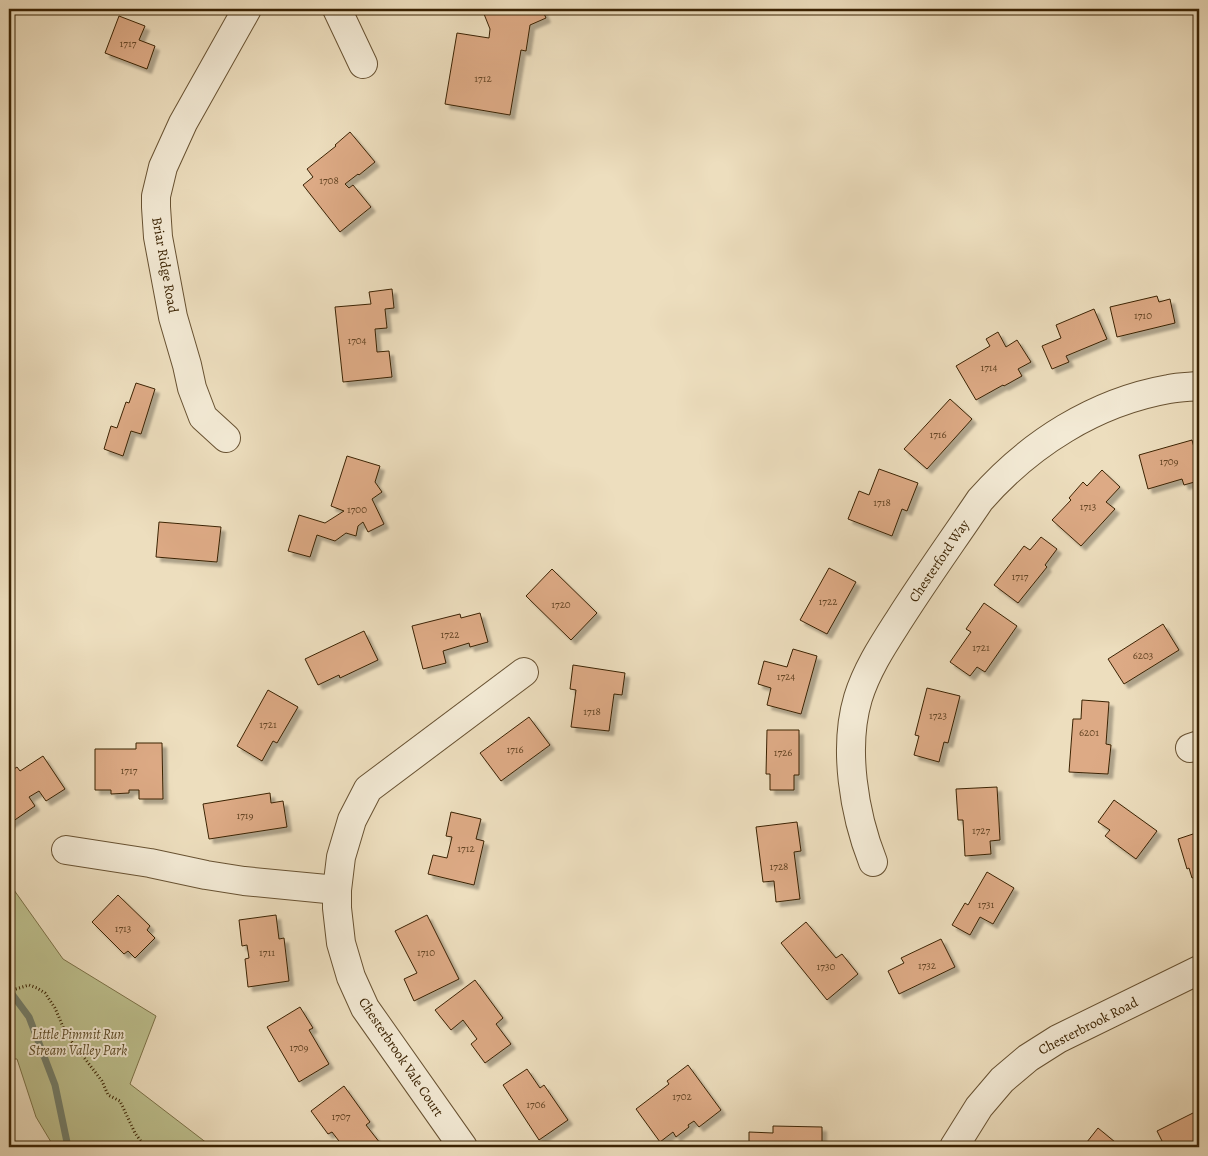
<svg xmlns="http://www.w3.org/2000/svg" width="1208" height="1156" font-family="Alegreya,serif">
<defs>
<filter id="shadow"><feDropShadow dx="4.5" dy="4.5" stdDeviation="1" flood-color="#0004"/></filter>
</defs>
<rect width="100%" height="100%" fill="#eddebe"/>
<filter id="stains"><feTurbulence type="fractalNoise" baseFrequency=".004" numOctaves="4"/><feColorMatrix values="0 0 0 0 .2 0 0 0 0 .09 0 0 0 0 .02 0 0 0 .5 -.17"/></filter>
<radialGradient id="worn" r=".72"><stop offset=".6" stop-color="#630" stop-opacity="0"/><stop offset="1" stop-color="#630" stop-opacity=".3"/></radialGradient>
<!-- green -->
<polygon fill="#bdc08e" stroke="#7c7248" points="9,883 63,959 156,1016 130,1084 212,1147 54,1147 36,1117 17,1059 9,1059"/>
<g fill="none" stroke-linecap="round" stroke-linejoin="round">
<!-- stream -->
<polyline stroke="#737f6c" stroke-width="7" points="9,990 29,1017 55,1085 68,1147"/>
</g>
<!-- building -->
<g fill="#ddaa85" stroke="#3b2303" filter="url(#shadow)">
<polygon points="482,9 542,9 546,18 530,25 526,51 521,50 510,115 445,104 457,33 489,38 490,29"/>
<polygon points="119,16 145,26 139,40 155,46 147,69 105,53"/>
<polygon points="350,132 375,162 359,175 358,174 345,184 349,188 353,185 371,207 340,232 303,185 313,177 307,169 336,146 335,145"/>
<polygon points="392,289 394,308 385,309 387,328 375,329 377,352 389,351 392,377 343,382 335,307 371,304 369,292"/>
<polygon points="1157,296 1159,302 1170,299 1175,323 1117,337 1110,307"/>
<polygon points="1094,309 1107,339 1066,356 1069,362 1052,369 1042,346 1061,338 1056,325"/>
<polygon points="998,332 1006,347 1017,340 1031,362 1018,369 1022,376 1004,386 1003,385 976,400 956,366 990,346 986,339"/>
<polygon points="136,383 155,389 141,434 131,431 123,456 104,449 111,426 117,428 126,402 129,403"/>
<polygon points="950,399 972,419 927,469 904,449"/>
<polygon points="1192,440 1199,466 1194,467 1198,481 1184,485 1182,479 1148,489 1139,455"/>
<polygon points="347,456 380,466 375,482 382,492 372,499 384,524 368,532 363,522 358,526 356,536 346,533 335,541 317,535 310,557 288,551 299,515 325,523 344,511 331,506"/>
<polygon points="879,469 918,483 907,511 902,509 892,536 848,519 859,491 869,495"/>
<polygon points="1102,470 1120,487 1106,502 1115,509 1081,546 1052,520 1071,500 1069,498 1083,482 1087,486"/>
<polygon points="159,522 221,527 217,562 156,557"/>
<polygon points="1041,537 1057,549 1045,565 1047,567 1018,603 994,585 1024,546 1030,550"/>
<polygon points="829,568 856,582 827,634 800,620"/>
<polygon points="552,569 597,613 571,640 526,596"/>
<polygon points="984,603 1017,626 985,672 977,667 970,676 950,662 971,632 966,629"/>
<polygon points="480,613 488,642 470,647 469,643 443,651 446,663 423,669 412,626 460,614 461,618"/>
<polygon points="1163,624 1179,650 1124,684 1108,659"/>
<polygon points="364,631 378,660 340,678 339,675 318,685 305,659"/>
<polygon points="793,649 817,656 801,714 767,705 771,688 758,684 764,661 787,667"/>
<polygon points="573,665 625,673 622,695 614,694 609,731 571,727 576,690 570,689"/>
<polygon points="927,688 960,696 948,743 944,742 939,762 914,755 919,736 915,735"/>
<polygon points="268,690 298,707 277,743 273,741 262,761 237,746"/>
<polygon points="1082,700 1109,702 1106,744 1111,745 1108,774 1069,772 1073,719 1081,719"/>
<polygon points="529,717 550,745 501,781 480,753"/>
<polygon points="767,730 799,730 799,775 794,775 794,790 770,790 770,774 766,774"/>
<polygon points="136,743 162,743 163,799 139,799 139,790 129,790 129,793 111,794 111,790 95,790 95,749 136,749"/>
<polygon points="43,756 65,789 46,801 39,791 29,797 35,806 9,824 9,772 17,767 20,771"/>
<polygon points="997,787 1000,840 990,841 991,854 965,856 963,820 958,820 956,789"/>
<polygon points="270,793 271,803 283,801 287,827 209,839 203,804"/>
<polygon points="1114,800 1157,831 1136,859 1105,836 1110,830 1098,822"/>
<polygon points="451,812 481,819 476,839 484,841 474,885 428,874 433,855 447,858 452,837 446,836"/>
<polygon points="797,822 801,851 794,852 800,899 776,902 774,881 763,882 756,827"/>
<polygon points="1199,832 1199,876 1192,878 1189,868 1187,869 1178,839"/>
<polygon points="987,872 1014,888 993,924 980,917 970,935 952,925 965,903 968,905"/>
<polygon points="118,895 150,926 147,930 155,938 135,958 128,951 124,954 92,922"/>
<polygon points="276,915 279,939 284,938 289,981 248,987 245,959 249,958 247,945 242,946 239,920"/>
<polygon points="427,915 459,979 414,1001 404,979 417,973 395,931"/>
<polygon points="806,922 836,958 842,954 858,974 827,1000 781,943"/>
<polygon points="941,939 955,967 899,994 888,971 904,963 901,958"/>
<polygon points="475,980 503,1018 496,1024 511,1044 485,1063 471,1044 477,1039 463,1020 451,1030 435,1010"/>
<polygon points="300,1007 313,1028 309,1030 329,1064 299,1082 267,1027"/>
<polygon points="688,1065 721,1110 699,1127 694,1121 688,1125 689,1127 676,1137 673,1132 660,1142 636,1109 669,1084 667,1081"/>
<polygon points="527,1069 540,1088 544,1085 568,1120 539,1140 503,1085"/>
<polygon points="344,1086 370,1122 366,1125 380,1143 374,1147 339,1147 342,1145 332,1132 328,1134 311,1111"/>
<polygon points="1199,1110 1199,1147 1165,1147 1157,1131"/>
<polygon points="773,1126 822,1127 822,1147 749,1147 749,1132 773,1133"/>
<polygon points="1098,1128 1121,1147 1083,1147"/>
</g>
<g fill="none" stroke-linecap="round" stroke-linejoin="round">
<defs>
<g id="minor">
<polyline points="337,9 363,64"/>
<polyline points="226,438 203,417 192,388 187,365 173,317 158,237 156,207 156,196 163,167 183,123 247,9"/>
<polyline points="1190,748 1199,745"/>
<polyline points="66,850 150,863 206,875 244,881 337,890"/>
<path d="M873,862C854,814 843,748 858,698C867,669 883,645 899,620C925,579 953,540 980,500C1029,444 1095,402 1169,389C1179,387 1189,387 1199,386"/>
<polyline points="463,1147 365,1008 351,977 341,943 337,908 337,890 341,857 352,820 368,789 524,672"/>
<polyline points="954,1147 979,1107 1002,1080 1028,1058 1058,1039 1199,970"/>
</g>
</defs>
<!-- minor casing -->
<use href="#minor" stroke="#685232" stroke-width="30"/>
<!-- path -->
<polyline stroke="#3b2303" stroke-width="3" stroke-dasharray="1 2.5" stroke-linecap="butt" points="9,991 29,985 37,988 45,993 55,1008 66,1034 102,1081 108,1095 120,1101 135,1133 145,1147"/>
<!-- minor -->
<use href="#minor" stroke="#f3ead5" stroke-width="28"/>
</g>
<g text-anchor="middle" dominant-baseline="central" stroke-width="4" stroke-linejoin="round" paint-order="stroke">
<!-- number labels -->
<g font-size="11" fill="#644524">
<text x="128" y="43">1717</text>
<text x="483" y="78">1712</text>
<text x="329" y="180">1708</text>
<text x="1143" y="315">1710</text>
<text x="357" y="340">1704</text>
<text x="989" y="367">1714</text>
<text x="938" y="434">1716</text>
<text x="1169" y="461">1709</text>
<text x="882" y="502">1718</text>
<text x="1088" y="506">1713</text>
<text x="357" y="509">1700</text>
<text x="1020" y="576">1717</text>
<text x="828" y="601">1722</text>
<text x="561" y="604">1720</text>
<text x="450" y="634">1722</text>
<text x="981" y="647">1721</text>
<text x="1143" y="655">6203</text>
<text x="786" y="676">1724</text>
<text x="592" y="711">1718</text>
<text x="938" y="715">1723</text>
<text x="268" y="724">1721</text>
<text x="1089" y="732">6201</text>
<text x="515" y="749">1716</text>
<text x="783" y="752">1726</text>
<text x="129" y="770">1717</text>
<text x="245" y="815">1719</text>
<text x="981" y="830">1727</text>
<text x="466" y="848">1712</text>
<text x="779" y="866">1728</text>
<text x="986" y="904">1731</text>
<text x="123" y="928">1713</text>
<text x="267" y="952">1711</text>
<text x="426" y="952">1710</text>
<text x="927" y="965">1732</text>
<text x="826" y="966">1730</text>
<text x="299" y="1047">1709</text>
<text x="682" y="1096">1702</text>
<text x="536" y="1104">1706</text>
<text x="341" y="1116">1707</text>
</g>
<!-- street labels -->
<g font-size="14" fill="#3b2303" stroke="#f3ead5">
<text transform="translate(165 265) rotate(80)">Briar Ridge Road</text>
<text transform="translate(939 561) rotate(-56)">Chesterford Way</text>
<text transform="translate(1088 1026) rotate(-27)">Chesterbrook Road</text>
<text transform="translate(401 1057) rotate(56)">Chesterbrook Vale Court</text>
</g>
<!-- park labels -->
<g font-size="14" font-style="italic" fill="#5c4a26" stroke="#f3ead5">
<text x="78" y="1034">Little Pimmit Run<tspan x="78" dy="16">Stream Valley Park</tspan></text>
</g>
</g>
<!-- margin -->
<rect width="1208" height="1156" fill="none" stroke="#eddebe" stroke-width="30"/>
<rect x="10" y="10" width="1188" height="1136" fill="none" stroke="#3b2303" stroke-width="2.5"/>
<rect x="15" y="15" width="1178" height="1126" fill="none" stroke="#3b2303"/>
<rect width="100%" height="100%" filter="url(#stains)"/>
<rect width="100%" height="100%" fill="url(#worn)"/>
</svg>
